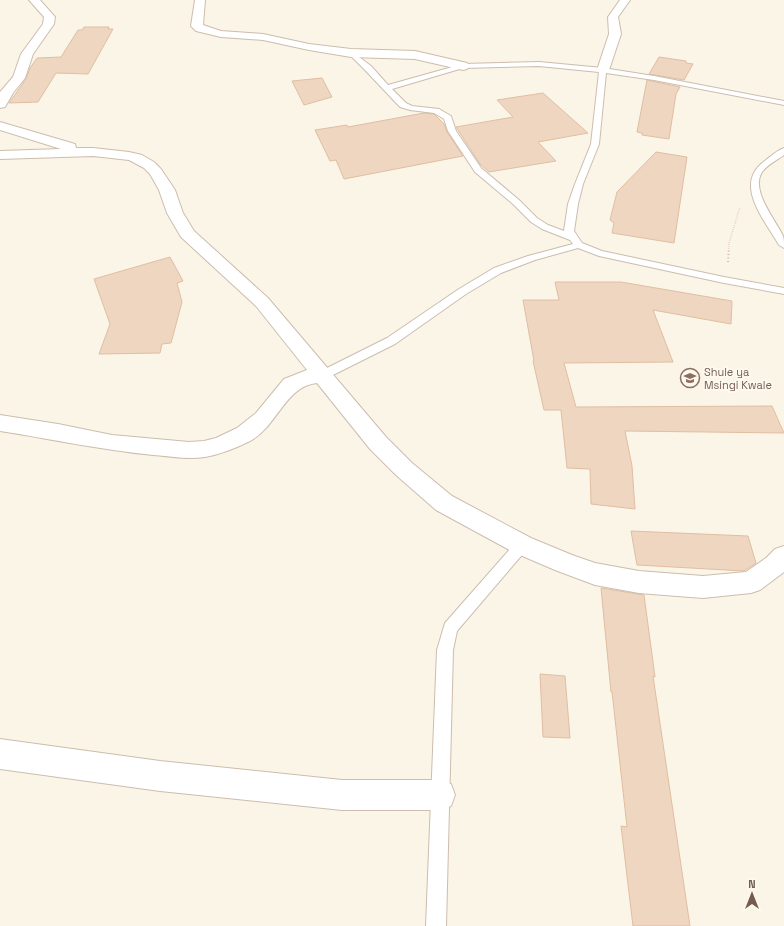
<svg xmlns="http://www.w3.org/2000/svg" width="784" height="926" font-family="'Space Grotesk',sans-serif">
<rect width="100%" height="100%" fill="#fbf5e7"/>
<!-- building -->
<g fill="#eed6c0" stroke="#e0bea2">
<polygon points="84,27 109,27 108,29 113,29 88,74 56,73 38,102 9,103 26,79 30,68 37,58 61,57 78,30 82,30"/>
<polygon points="659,57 686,61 686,63 693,64 684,80 649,74"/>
<polygon points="322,78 332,97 304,105 292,81"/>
<polygon points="647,80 680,87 676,94 669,139 642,135 642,133 637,132"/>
<polygon points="543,93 588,133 538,142 556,161 489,172 480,164 456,127 513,117 497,100"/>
<polygon points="424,113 434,114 444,124 447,132 463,156 344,179 336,160 330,161 315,130 347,125 348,127"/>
<polygon points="656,152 687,157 674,243 612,233 614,223 610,220 617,192"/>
<polygon points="170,257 183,281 177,283 182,302 171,343 162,344 160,353 99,354 110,324 94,279"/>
<polygon points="555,282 621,282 732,301 731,324 653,310 673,362 564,363 576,407 772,406 784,433 625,431 632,466 635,509 591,504 590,469 567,468 561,410 544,410 533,361 534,361 523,300 559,300"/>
<polygon points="631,531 748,536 756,563 744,571 637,565"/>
<polygon points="601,588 644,595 655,677 653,676 690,926 633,926 621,826 627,827 612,692 611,692"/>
<polygon points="540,674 565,676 570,738 543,737"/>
</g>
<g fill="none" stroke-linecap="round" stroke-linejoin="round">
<defs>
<g id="service">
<path d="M351,51L371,66L388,85L463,64L539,62L603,68L654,76L784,101V105L654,80L606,73L599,144L583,184L578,204L574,231L582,243L602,251L724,277L784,288V294L724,283L599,256L578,248L535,260L501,273L466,294L395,344L327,378H319L317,375L319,372L387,338L459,289L494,268L528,256L573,244L570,240L542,229L531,222L513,204L475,172L448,131L444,119L434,113L410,110L400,107L365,70L349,54V52ZM539,66L599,72L591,144L575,184L568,204L564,231L548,225L537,218L519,200L481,168L456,131L451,116L439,109L412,106L406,103L392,89L463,68Z"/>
<path d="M784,148V155C777,160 767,165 762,172C750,191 776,220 783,236C784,239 784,244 784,248L779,245C764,219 732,183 766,160C771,156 778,150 784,148Z"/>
<polygon points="522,539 527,541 529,545 527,549 457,631 453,650 446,926 426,926 437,650 445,623 517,541"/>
</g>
<g id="minor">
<polygon points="29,0 40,0 55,17 54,24 33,54 25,78 13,93 5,107 0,108 0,92 13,77 21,54 43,24 44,17"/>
<polygon points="195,0 205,0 203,25 221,31 263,34 309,44 351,49 415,51 467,63 469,66 467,69 463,70 415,59 351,57 309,50 263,40 221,37 196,31 191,26"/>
<polygon points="620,0 630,0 618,17 621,34 609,70 607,73 599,73 597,70 609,34 608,17"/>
<path d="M0,122L75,144L76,148H93L129,152L142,155L154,162L161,169L175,190L183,213L194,231L268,298L386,437L412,463L452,496L531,538L572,555L595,563L639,571L703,576L746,572L766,558L775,549L784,546V572L760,590L751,593L703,598L639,593L595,585L555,570L513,552L436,510L396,475L370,449L317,383C285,386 277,427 250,441C236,448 221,454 205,457C188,460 170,456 153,455C102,450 51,439 0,431V415L58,424L112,435L189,442L204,441L216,438L237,428L256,413L284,379L307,370L256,306L181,237L167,213L159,190L150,174L144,168L129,160L93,156L0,159V151L61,149L0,130Z"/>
<polygon points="0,739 160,761 342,780 440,780 451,784 455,795 451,806 440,810 342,810 160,791 0,769"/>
</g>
</defs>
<!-- service casing -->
<use href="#service" stroke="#ccbdae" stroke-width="2"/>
<!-- minor casing -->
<use href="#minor" stroke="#ccbdae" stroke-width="2"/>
<!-- path-far1 -->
<polyline stroke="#d3baa4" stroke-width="1.5" stroke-dasharray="0.5 1.5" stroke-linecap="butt" points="729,249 729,243 740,207"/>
<!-- path -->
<polyline stroke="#d3baa4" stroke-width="2" stroke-dasharray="1 2.5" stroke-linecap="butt" points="728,262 729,248"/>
<!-- service -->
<use href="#service" fill="#fff" fill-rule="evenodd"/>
<!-- minor -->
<use href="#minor" fill="#fff" fill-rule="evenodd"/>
</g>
<!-- icons -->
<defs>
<symbol id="school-ring" viewBox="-11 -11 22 22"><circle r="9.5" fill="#fef9ed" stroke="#8d6e63" stroke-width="1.5"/><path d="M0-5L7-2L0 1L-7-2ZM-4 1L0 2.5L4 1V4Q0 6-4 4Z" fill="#8d6e63"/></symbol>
</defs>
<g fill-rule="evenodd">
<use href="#school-ring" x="679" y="367" width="22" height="22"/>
</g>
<g text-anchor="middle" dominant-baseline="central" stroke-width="4" stroke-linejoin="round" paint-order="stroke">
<!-- education labels -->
<g font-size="11" fill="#785e54" stroke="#fef9ed" text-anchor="start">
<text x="704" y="372">Shule ya<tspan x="704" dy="13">Msingi Kwale</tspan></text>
</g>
</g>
<!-- north arrow -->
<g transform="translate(752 894)" stroke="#fef9ed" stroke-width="3" paint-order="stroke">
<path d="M0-3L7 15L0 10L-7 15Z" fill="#735d4d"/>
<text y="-6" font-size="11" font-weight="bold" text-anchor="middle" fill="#735d4d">N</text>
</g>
</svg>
